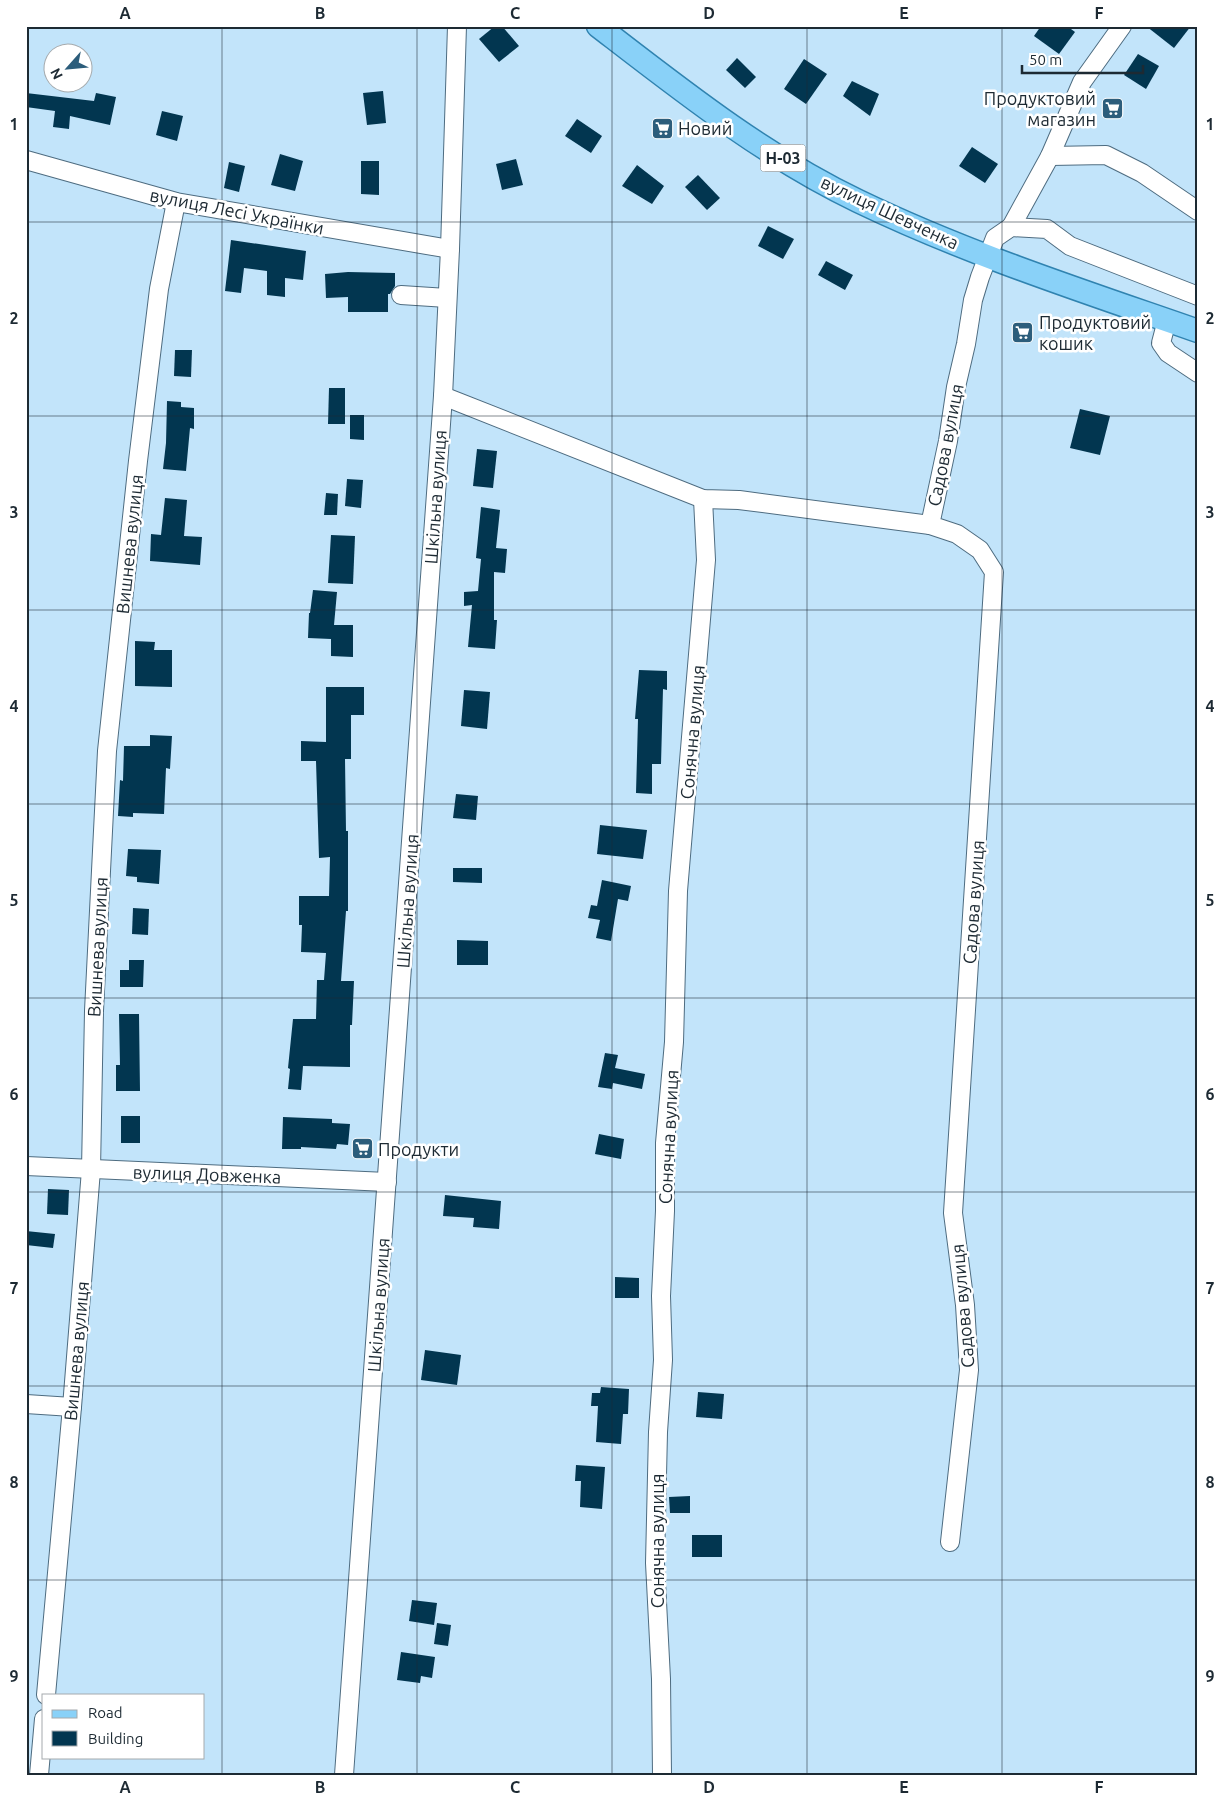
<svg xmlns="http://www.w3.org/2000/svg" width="1224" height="1801" font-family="Ubuntu,sans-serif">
<rect width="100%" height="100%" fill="#c2e4fa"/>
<!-- building -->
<g fill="#023650">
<polygon points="495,26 502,26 519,46 499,62 479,39"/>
<polygon points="1041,26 1067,26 1075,32 1059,54 1034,36"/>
<polygon points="1146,26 1191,26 1174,48"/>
<polygon points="1138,54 1159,66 1146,89 1124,75"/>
<polygon points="737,58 756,77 745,88 726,70"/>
<polygon points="804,59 827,74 806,104 784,89"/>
<polygon points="852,81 879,94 870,116 843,96"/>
<polygon points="383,91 386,123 367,125 363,93"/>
<polygon points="26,93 94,101 96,93 116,97 110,125 70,116 69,129 53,127 55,111 26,107"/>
<polygon points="162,111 183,116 177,141 156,135"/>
<polygon points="577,119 602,136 591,153 565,136"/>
<polygon points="972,147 998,164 985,183 959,166"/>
<polygon points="280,154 303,161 295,191 271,185"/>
<polygon points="516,159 523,185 502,190 496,164"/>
<polygon points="361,161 379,161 379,195 361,194"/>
<polygon points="229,162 245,166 239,192 224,188"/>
<polygon points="637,165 664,186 652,204 622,186"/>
<polygon points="698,175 720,198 707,210 685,187"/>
<polygon points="768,226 794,239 783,259 758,246"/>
<polygon points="231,240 306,251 303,280 285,278 285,297 267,295 267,271 244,268 241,293 225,291"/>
<polygon points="826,261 853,275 845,290 818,275"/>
<polygon points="348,272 395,273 395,286 390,294 388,294 388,312 348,312 348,297 326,298 325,274"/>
<polygon points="175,350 192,350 191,377 174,376"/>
<polygon points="329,388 345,388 345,424 328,424"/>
<polygon points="167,401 181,402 181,407 194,408 194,429 190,428 186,471 163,469 166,443"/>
<polygon points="1080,409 1110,416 1100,455 1070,448"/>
<polygon points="350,415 364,415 364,440 350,439"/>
<polygon points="477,449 497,451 493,488 473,486"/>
<polygon points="347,479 363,480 361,508 345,506"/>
<polygon points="326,493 338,494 337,515 324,515"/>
<polygon points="165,498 187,500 184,536 202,537 200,565 150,561 151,534 161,535"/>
<polygon points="481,507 500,510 496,548 507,549 505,573 494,572 494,620 497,620 495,649 468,647 472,605 464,606 464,592 478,591 481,559 476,558"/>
<polygon points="331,535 355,536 353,584 328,583"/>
<polygon points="313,590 337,592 334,625 353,625 353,657 331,656 331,639 308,638 309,613 310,613"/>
<polygon points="135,641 155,642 154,650 172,650 172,687 135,686"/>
<polygon points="639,670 667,671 667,690 663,689 661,764 652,764 652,794 636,793 638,719 635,719"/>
<polygon points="326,687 364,687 364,715 351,715 351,759 345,759 346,831 348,831 348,911 346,911 341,981 354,981 352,1025 350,1025 350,1067 303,1066 301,1090 288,1089 290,1069 288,1068 293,1019 316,1019 317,980 324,980 326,953 301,952 302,925 299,925 299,896 329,896 330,857 319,858 316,761 301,761 301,741 326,742"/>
<polygon points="464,690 490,692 487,729 461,726"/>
<polygon points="150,735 172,736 170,769 166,768 164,814 133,813 133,817 118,816 120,780 123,781 124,746 150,746"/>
<polygon points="456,794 478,796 476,820 453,818"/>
<polygon points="600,825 647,830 643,859 597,854"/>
<polygon points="128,849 161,850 159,884 137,882 137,877 126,876"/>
<polygon points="453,868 482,868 482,883 453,882"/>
<polygon points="602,880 631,886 628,901 618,899 611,941 596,938 600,920 588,918 591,905 597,906"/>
<polygon points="133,908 149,909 148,935 132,934"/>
<polygon points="457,940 488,941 488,965 457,965"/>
<polygon points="129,960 144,960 143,987 120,987 120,970 129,970"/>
<polygon points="119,1014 139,1014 140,1091 116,1091 116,1065 120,1065"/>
<polygon points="605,1053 618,1055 615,1068 645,1074 642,1089 613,1083 612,1089 598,1087"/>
<rect x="121" y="1116" width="19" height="27"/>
<polygon points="283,1117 332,1119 332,1123 350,1124 348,1145 337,1144 336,1149 301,1147 301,1149 282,1149"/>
<polygon points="599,1134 624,1139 621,1159 595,1154"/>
<polygon points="48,1189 69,1190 68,1215 47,1214"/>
<polygon points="445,1195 501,1201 499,1229 473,1227 474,1218 443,1216"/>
<polygon points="26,1231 55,1234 53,1248 26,1245"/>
<polygon points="615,1277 639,1278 639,1298 615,1298"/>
<polygon points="425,1350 461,1355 457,1385 421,1380"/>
<polygon points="601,1387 629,1389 628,1414 623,1414 621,1444 596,1442 598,1406 591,1406 592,1393 600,1393"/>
<polygon points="698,1392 724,1394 722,1419 696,1417"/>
<polygon points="576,1465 605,1467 602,1509 580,1507 581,1481 575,1481"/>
<polygon points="690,1496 690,1513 670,1513 669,1497"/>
<rect x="692" y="1535" width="30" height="22"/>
<polygon points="412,1600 437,1603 434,1625 409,1621"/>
<polygon points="437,1623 451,1625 448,1646 434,1644"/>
<polygon points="401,1652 435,1657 432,1678 421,1676 420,1683 397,1680"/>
</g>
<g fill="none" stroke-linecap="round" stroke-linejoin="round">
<defs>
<g id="minor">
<polyline points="1050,156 1106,155 1142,173 1198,211"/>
<polyline points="26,160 176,202 450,249"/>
<polyline points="1011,227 1050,156 1082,82 1122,26"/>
<polyline points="401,295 447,298"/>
<polyline points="1167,320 1161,343 1168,353 1198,373"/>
<polyline points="443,396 703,499 739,500 930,525"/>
<polyline points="26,1166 387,1182"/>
<polyline points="26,1404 72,1407"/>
<polyline points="950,1542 969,1370 965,1305 953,1213 994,572 980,550 957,534 930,525 948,441 956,387 966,344 973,300 980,277 995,238 1011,227 1047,229 1070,246 1198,296"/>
<polyline points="46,1695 72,1407 91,1170 94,1011 107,751 138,461 159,289 176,202"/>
<polyline points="39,1775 44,1719"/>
<polyline points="344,1775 443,396 450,249 457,26"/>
<polyline points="662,1775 661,1679 655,1563 658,1432 663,1360 661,1296 665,1211 665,1143 674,1042 678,891 706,560 703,499"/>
</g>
<path id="major" d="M598,26C681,90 764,156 858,201C968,254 1083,291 1198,331"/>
</defs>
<!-- minor casing -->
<use href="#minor" stroke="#4e6c80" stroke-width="20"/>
<!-- major casing -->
<use href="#major" stroke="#3083b0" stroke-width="25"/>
<!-- minor -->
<use href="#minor" stroke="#fff" stroke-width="18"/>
<!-- major -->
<use href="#major" stroke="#89d1f8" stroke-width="22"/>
</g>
<!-- grid -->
<path fill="none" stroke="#1d2a33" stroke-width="1" stroke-opacity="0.55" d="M222,26V1775M417,26V1775M612,26V1775M807,26V1775M1002,26V1775M26,222H1198M26,416H1198M26,610H1198M26,804H1198M26,998H1198M26,1192H1198M26,1386H1198M26,1580H1198"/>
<!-- icons -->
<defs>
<symbol id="supermarket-square" viewBox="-11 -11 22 22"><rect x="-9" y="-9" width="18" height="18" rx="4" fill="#2c5d7b" stroke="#fff"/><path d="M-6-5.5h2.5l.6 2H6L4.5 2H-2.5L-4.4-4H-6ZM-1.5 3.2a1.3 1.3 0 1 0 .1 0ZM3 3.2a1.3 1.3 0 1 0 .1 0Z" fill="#fff"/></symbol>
</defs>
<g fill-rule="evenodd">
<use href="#supermarket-square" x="1100" y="96" width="25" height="25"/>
<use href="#supermarket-square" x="650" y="116" width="25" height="25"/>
<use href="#supermarket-square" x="1010" y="320" width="25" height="25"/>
<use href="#supermarket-square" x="350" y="1136" width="25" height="25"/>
</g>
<g text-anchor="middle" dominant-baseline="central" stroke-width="5" stroke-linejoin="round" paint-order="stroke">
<!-- shield labels -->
<rect fill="#fff" stroke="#616a70" stroke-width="1" x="760.5" y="144.5" width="45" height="27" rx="4"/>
<g font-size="16" font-weight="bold" fill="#1d2a33">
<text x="783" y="158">Н-03</text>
</g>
<!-- poi labels -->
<g font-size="18" fill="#1d2a33" stroke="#fff" text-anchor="start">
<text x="1096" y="98" text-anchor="end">Продуктовий<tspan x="1096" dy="21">магазин</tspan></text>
<text x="678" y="128">Новий</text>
<text x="1039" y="322">Продуктовий<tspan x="1039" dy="21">кошик</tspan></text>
<text x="378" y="1149">Продукти</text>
</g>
<!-- street labels -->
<g font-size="18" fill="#1d2a33" stroke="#fff">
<text transform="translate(237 211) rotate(11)">вулиця Лесі Українки</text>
<text transform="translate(890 212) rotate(25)">вулиця Шевченка</text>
<text transform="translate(945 445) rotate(-79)">Садова вулиця</text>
<text transform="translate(435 497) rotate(-86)">Шкільна вулиця</text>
<text transform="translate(129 544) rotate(-84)">Вишнева вулиця</text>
<text transform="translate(692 732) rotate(-85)">Сонячна вулиця</text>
<text transform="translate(407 901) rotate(-86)">Шкільна вулиця</text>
<text transform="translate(973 902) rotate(-86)">Садова вулиця</text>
<text transform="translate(97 947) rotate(-87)">Вишнева вулиця</text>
<text transform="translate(668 1137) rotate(-87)">Сонячна вулиця</text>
<text transform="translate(207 1174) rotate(2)">вулиця Довженка</text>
<text transform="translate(378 1305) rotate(-86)">Шкільна вулиця</text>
<text transform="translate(962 1306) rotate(-95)">Садова вулиця</text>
<text transform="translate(76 1351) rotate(-85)">Вишнева вулиця</text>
<text transform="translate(657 1541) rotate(-90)">Сонячна вулиця</text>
</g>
</g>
<!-- border -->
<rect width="1224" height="1801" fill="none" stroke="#ffffff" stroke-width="55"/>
<!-- legend -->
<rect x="42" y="1694" width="162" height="65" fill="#ffffff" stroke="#a5aaad"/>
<rect x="52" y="1710" width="25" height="8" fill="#89d1f8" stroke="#a5aaad"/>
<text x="88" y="1718" font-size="15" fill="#1d2a33">Road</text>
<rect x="52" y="1731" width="25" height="15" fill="#023650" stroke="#a5aaad"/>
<text x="88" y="1744" font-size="15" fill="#1d2a33">Building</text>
<!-- north arrow -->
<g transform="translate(68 68) rotate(243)"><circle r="24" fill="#ffffff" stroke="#a5aaad"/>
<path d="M0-4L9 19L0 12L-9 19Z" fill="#2c5d7b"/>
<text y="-8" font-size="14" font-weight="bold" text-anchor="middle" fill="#1d2a33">N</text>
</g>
<!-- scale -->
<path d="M1022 65v8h121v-8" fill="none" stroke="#1d2a33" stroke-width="2.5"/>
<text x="1029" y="65" font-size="15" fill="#1d2a33" stroke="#ffffff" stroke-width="4" paint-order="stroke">50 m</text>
<rect x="28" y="28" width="1168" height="1746" fill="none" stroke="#1d2a33" stroke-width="2"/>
<g font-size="16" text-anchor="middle" font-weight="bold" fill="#1d2a33">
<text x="125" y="19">A</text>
<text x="320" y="19">B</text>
<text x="515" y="19">C</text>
<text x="709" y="19">D</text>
<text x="904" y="19">E</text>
<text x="1099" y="19">F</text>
<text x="14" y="130">1</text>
<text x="1210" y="130">1</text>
<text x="14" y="324">2</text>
<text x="1210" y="324">2</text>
<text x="14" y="518">3</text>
<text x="1210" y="518">3</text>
<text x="14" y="712">4</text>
<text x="1210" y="712">4</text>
<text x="14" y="906">5</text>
<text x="1210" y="906">5</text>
<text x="14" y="1100">6</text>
<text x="1210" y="1100">6</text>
<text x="14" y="1294">7</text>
<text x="1210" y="1294">7</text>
<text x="14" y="1488">8</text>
<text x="1210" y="1488">8</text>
<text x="14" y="1682">9</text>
<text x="1210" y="1682">9</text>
<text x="125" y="1793">A</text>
<text x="320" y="1793">B</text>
<text x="515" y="1793">C</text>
<text x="709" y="1793">D</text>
<text x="904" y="1793">E</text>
<text x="1099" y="1793">F</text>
</g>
</svg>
